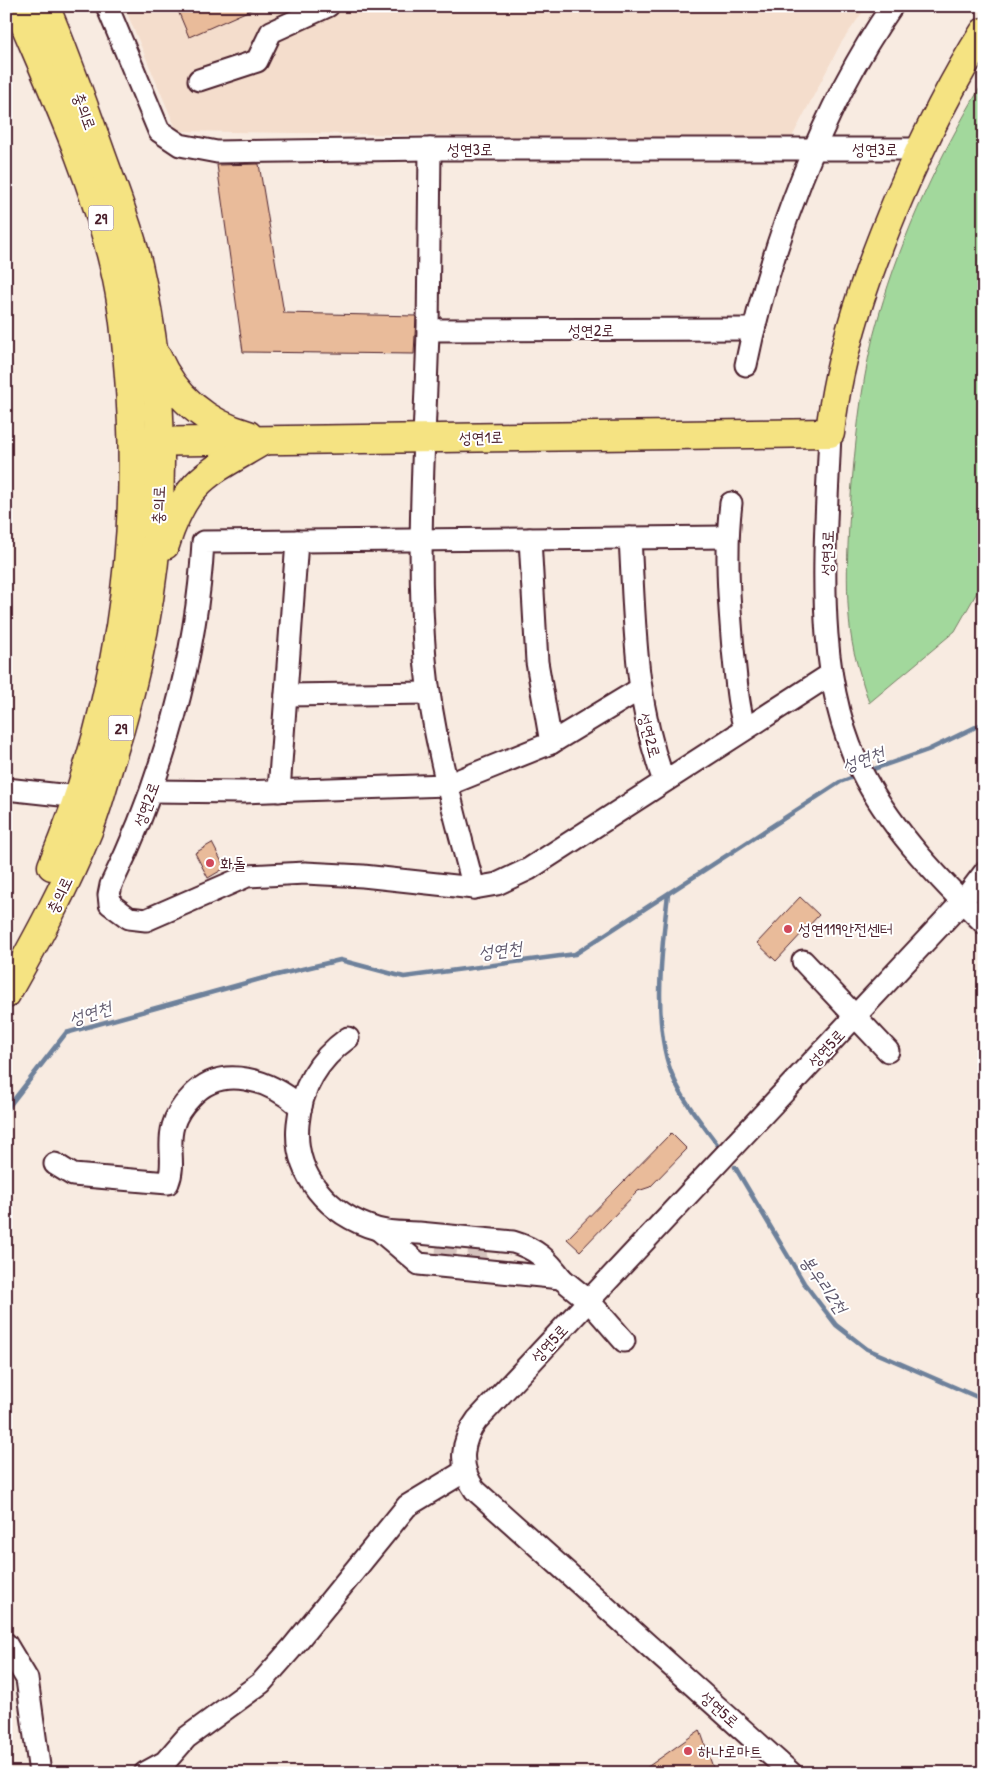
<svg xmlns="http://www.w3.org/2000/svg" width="990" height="1779" font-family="'Patrick Hand','Poor Story',sans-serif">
<rect width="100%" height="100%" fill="#f8ebe1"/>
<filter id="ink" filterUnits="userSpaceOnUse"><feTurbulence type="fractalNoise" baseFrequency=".02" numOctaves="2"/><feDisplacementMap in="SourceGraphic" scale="10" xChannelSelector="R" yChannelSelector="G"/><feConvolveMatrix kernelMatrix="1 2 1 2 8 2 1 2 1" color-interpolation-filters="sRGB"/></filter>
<g filter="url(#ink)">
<!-- built -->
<polygon fill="#f4ddcc" points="124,6 867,6 841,43 790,141 177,131"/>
<!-- green -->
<path fill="#a2d89c" stroke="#767c64" d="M984,81V580L955,631L869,703C864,686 858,669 854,652C843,601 848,535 852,483C857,427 863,369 879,315C903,232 940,155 984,81Z"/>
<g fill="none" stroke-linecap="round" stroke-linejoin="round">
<!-- stream -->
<g stroke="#6e819b" stroke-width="4.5">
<polyline points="868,771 928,750 984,723"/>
<path d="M668,894C662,946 651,1030 674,1079C685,1104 704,1126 720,1148"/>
<polyline points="6,1110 66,1033 260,979 340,960 404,977 575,954 840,782 856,776"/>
<polyline points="735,1167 804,1283 836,1325 867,1349 984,1400"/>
</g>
</g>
<!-- building -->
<g fill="#e9bb9a" stroke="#4a1f2b">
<polygon points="176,6 259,6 189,37"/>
<polygon points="259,164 284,313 416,316 414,354 243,352 217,165"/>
<polygon points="212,843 225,868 208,878 195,853"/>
<polygon points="800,897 819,915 776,961 757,943"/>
<polygon points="671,1133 687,1149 650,1187 638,1191 580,1251 567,1239"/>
<polygon points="700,1730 715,1773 639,1773"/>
</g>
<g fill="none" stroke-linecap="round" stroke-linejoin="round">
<!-- minor-tunnel -->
<polyline stroke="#d5c2bd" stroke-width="21" stroke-dasharray="21 11" stroke-linecap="butt" points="436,1248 487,1253"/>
<defs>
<g id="minor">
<polyline points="107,6 159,131 180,145 217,152 430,149 920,149"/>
<polyline points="199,80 257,61 271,32 328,6"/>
<path d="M430,149C429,209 429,270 428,330C425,440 416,549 425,659C432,736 454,812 474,888"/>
<polyline points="428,330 754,329"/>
<path d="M746,365C770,246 822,107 892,6"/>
<path d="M830,433C826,542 810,681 866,780C895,833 941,881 984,923"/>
<path d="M731,503C725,552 729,600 733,649C736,676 737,703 745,729"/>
<path d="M727,537L203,542C197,657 162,782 111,885L109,895L110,904L129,918L146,920L247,876L305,873L363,876L474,888L497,884L529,869L831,674"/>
<path d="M630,538C635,623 634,701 664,781"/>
<polyline points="530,539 537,662 551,743"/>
<polyline points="286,695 429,693"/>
<polyline points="6,789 79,797"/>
<polyline points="152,791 243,792 447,785 551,743 640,689"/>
<polyline points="279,791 297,541"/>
<polyline points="803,961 888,1051"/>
<path d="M348,1038C319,1059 301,1088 298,1124C293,1175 329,1215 377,1229C390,1233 406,1232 419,1233C450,1236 482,1239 513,1242C537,1249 548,1260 562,1279"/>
<path d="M55,1164L73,1175L168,1183C176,1164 167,1146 173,1126C176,1115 183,1105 191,1097C222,1062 271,1081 301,1107"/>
<polyline points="379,1230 419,1264 561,1278"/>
<polyline points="551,1270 589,1301 624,1341"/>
<polyline points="6,1644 27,1679 40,1773"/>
<polyline points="145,1773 165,1762 186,1738 261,1683 291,1649 407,1506 465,1471"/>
<path d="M791,1773L475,1490C458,1467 461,1441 477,1420L962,902L984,873"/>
</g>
<g id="major">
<path d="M17,6C53,91 93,176 114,266C123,302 126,339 129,376C143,543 117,712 52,866"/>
<path d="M157,357C175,398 206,423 248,435"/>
<path d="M133,442L830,433C839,351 867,272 899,197C924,139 950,85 984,32"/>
<path d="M165,545C186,479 207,474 263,441"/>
<path d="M6,994C36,941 65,888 88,831C97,809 103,785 110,762C162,600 177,433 138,265C129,228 115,193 102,157C84,106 66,55 45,6"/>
</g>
</defs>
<!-- minor casing -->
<use href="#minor" stroke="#4a1f2b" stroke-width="25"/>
<!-- major casing -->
<use href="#major" stroke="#4a1f2b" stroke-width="31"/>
<!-- minor -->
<use href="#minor" stroke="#fff" stroke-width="21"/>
<!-- major -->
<use href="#major" stroke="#f5e382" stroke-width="28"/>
</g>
</g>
<!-- markers -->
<g fill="#d1495b" stroke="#fff" stroke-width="2">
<circle cx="210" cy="863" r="5"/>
<circle cx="788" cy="929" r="5"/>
<circle cx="688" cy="1751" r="5"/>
</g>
<g text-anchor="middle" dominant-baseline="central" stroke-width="4" stroke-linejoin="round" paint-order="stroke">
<!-- shield labels -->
<g fill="#fff" stroke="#80626b" stroke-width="1">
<rect x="88.5" y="205.5" width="25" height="25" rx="4"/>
<rect x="108.5" y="715.5" width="25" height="25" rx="4"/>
</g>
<g font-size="15" font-weight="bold" fill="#4a1f2b">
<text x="101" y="218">29</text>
<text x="121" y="728">29</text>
</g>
<!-- street labels -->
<g font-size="16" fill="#4a1f2b" stroke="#fff">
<text transform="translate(85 111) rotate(70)">충의로</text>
<text x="470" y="149">성연3로</text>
<text x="875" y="149">성연3로</text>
<text x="591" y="330">성연2로</text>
<text transform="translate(481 437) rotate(-1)">성연1로</text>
<text transform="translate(158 505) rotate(-88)">충의로</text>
<text transform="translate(827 553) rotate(-89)">성연3로</text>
<text transform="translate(650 735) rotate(75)">성연2로</text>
<text transform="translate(146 804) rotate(-70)">성연2로</text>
<text transform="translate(59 895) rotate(-65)">충의로</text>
<text transform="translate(826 1048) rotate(-47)">성연5로</text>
<text transform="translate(549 1343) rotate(-47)">성연5로</text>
<text transform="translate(720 1709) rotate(42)">성연5로</text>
</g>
<!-- poi labels -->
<g font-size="16" fill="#4a1f2b" stroke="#fff" text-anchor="start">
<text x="220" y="863">화돌</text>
<text x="798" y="929">성연119안전센터</text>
<text x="698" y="1751">하나로마트</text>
</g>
<!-- water labels -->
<g font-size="18" font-style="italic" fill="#5f586c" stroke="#fff">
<text transform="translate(863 759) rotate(-20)">성연천</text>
<text transform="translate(500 950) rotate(-7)">성연천</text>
<text transform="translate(90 1013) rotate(-17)">성연천</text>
<text transform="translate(824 1284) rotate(55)">봉우리2천</text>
</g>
</g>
<!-- margin -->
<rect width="990" height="1779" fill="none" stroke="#fff" stroke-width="25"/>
<rect x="12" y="12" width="965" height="1754" fill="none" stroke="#4a1f2b" stroke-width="2" filter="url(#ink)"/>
</svg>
